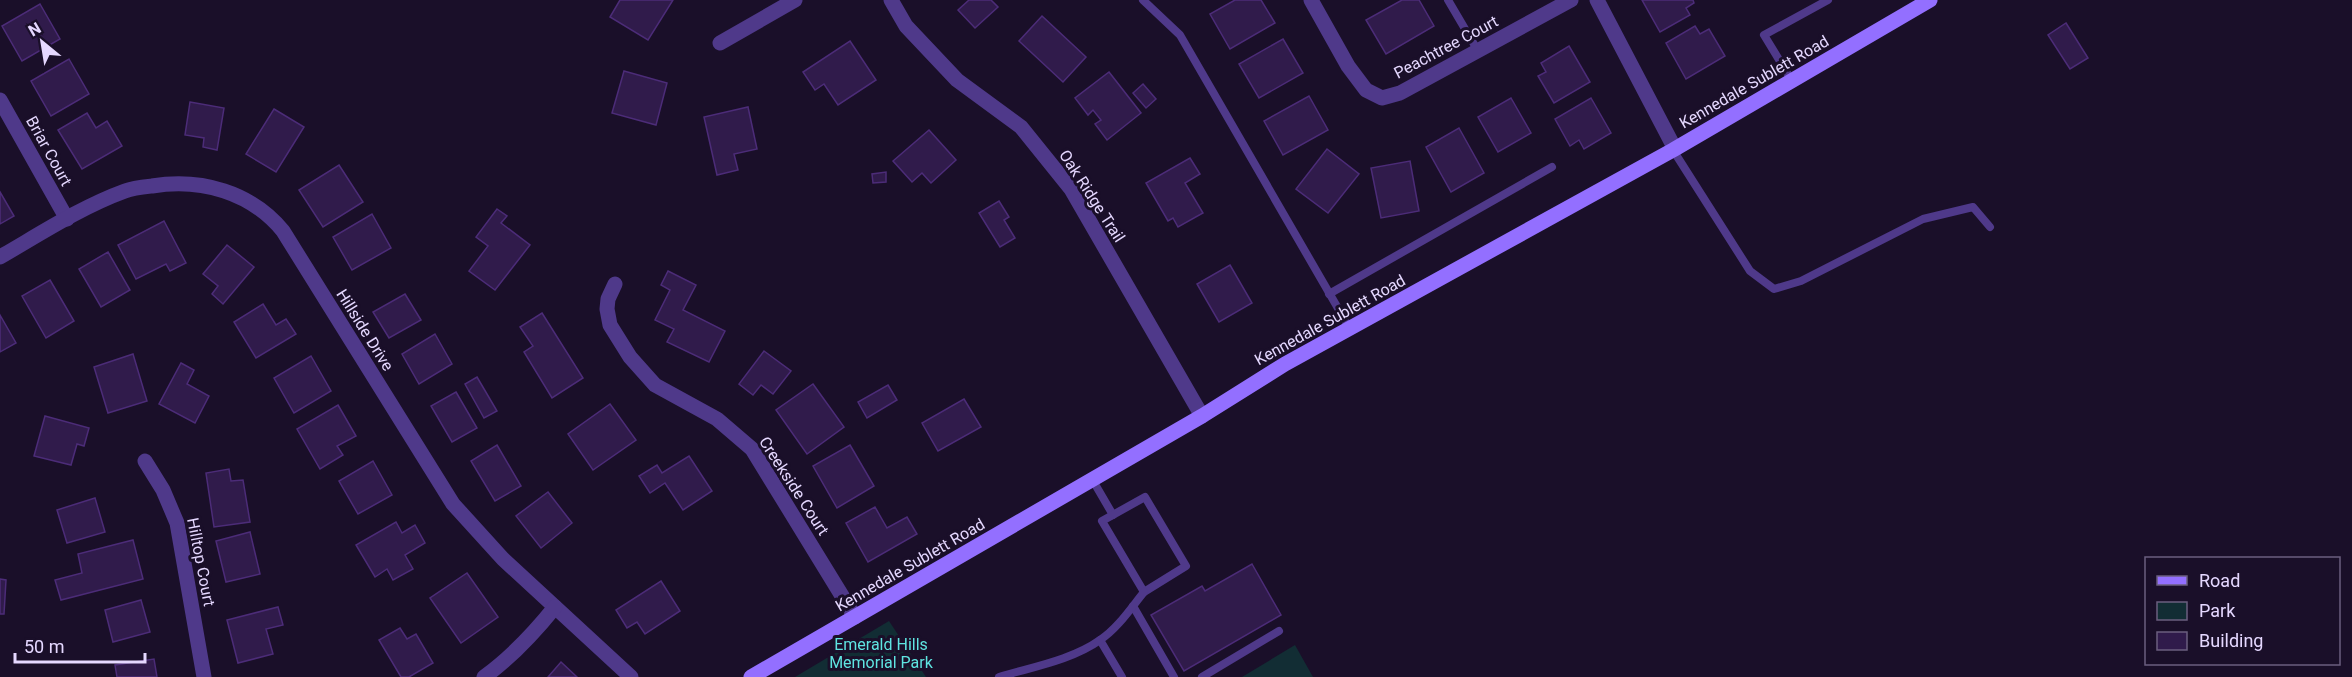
<svg xmlns="http://www.w3.org/2000/svg" width="2352" height="677" font-family="Roboto,sans-serif">
<rect width="100%" height="100%" fill="#1a0f29"/>
<!-- green -->
<g fill="#122d34">
<polygon points="889,621 926,677 795,677"/>
<polygon points="1295,645 1313,677 1242,677"/>
</g>
<!-- building -->
<g fill="#301b4b" stroke="#4c2c78" stroke-width="1.5">
<polygon points="620,0 673,0 648,40 610,17"/>
<polygon points="969,0 991,0 998,7 975,28 958,10"/>
<polygon points="1235,0 1261,0 1275,23 1230,49 1210,14"/>
<polygon points="1402,0 1419,0 1434,26 1386,54 1366,20"/>
<polygon points="1642,0 1693,0 1694,3 1686,8 1690,15 1660,32"/>
<polygon points="40,4 60,39 22,61 2,26"/>
<polygon points="1042,16 1086,57 1063,82 1019,41"/>
<polygon points="2066,23 2088,58 2070,69 2048,35"/>
<polygon points="1695,26 1700,34 1709,29 1725,56 1686,79 1666,43"/>
<polygon points="1283,39 1303,73 1259,98 1239,64"/>
<polygon points="850,41 876,80 838,105 824,84 815,90 803,72"/>
<polygon points="1569,46 1590,82 1554,103 1538,76 1546,72 1541,63"/>
<polygon points="69,59 89,94 51,116 31,81"/>
<polygon points="624,71 667,83 656,125 612,113"/>
<polygon points="1109,72 1141,113 1107,140 1095,124 1101,120 1093,110 1088,115 1075,98"/>
<polygon points="1143,84 1156,99 1146,108 1133,93"/>
<polygon points="1309,96 1328,130 1283,155 1264,121"/>
<polygon points="1511,98 1531,133 1498,152 1478,117"/>
<polygon points="1591,98 1611,133 1584,149 1579,140 1570,146 1555,119"/>
<polygon points="190,102 224,108 217,150 203,147 204,138 185,135"/>
<polygon points="748,107 757,149 734,154 738,170 717,175 704,117"/>
<polygon points="274,109 304,127 276,172 246,154"/>
<polygon points="87,113 96,128 107,121 122,146 82,169 58,130"/>
<polygon points="1459,128 1484,173 1451,192 1426,147"/>
<polygon points="929,130 956,160 931,183 922,173 912,182 893,161"/>
<polygon points="1327,149 1359,174 1328,213 1296,189"/>
<polygon points="1190,158 1200,174 1185,183 1203,213 1178,227 1173,218 1168,221 1146,183"/>
<polygon points="1410,161 1419,211 1381,218 1371,168"/>
<polygon points="339,165 363,202 323,227 299,190"/>
<polygon points="886,172 886,182 873,183 872,174"/>
<polygon points="0,192 14,216 0,224"/>
<polygon points="999,201 1009,217 1004,220 1015,238 1000,247 979,213"/>
<polygon points="497,209 507,216 501,223 530,245 495,290 469,271 488,246 476,237"/>
<polygon points="372,214 391,248 352,270 333,237"/>
<polygon points="164,221 186,263 170,271 166,264 136,279 118,245"/>
<polygon points="227,245 254,267 223,304 212,294 218,286 203,274"/>
<polygon points="108,252 130,290 101,307 79,269"/>
<polygon points="1230,265 1252,303 1219,322 1197,284"/>
<polygon points="668,271 696,285 683,310 725,331 709,362 667,342 674,329 655,320 670,290 661,285"/>
<polygon points="50,280 74,321 46,338 22,296"/>
<polygon points="405,294 421,320 389,338 373,312"/>
<polygon points="263,304 276,325 286,319 296,334 256,358 234,322"/>
<polygon points="542,313 583,378 552,398 524,352 533,346 520,327"/>
<polygon points="0,315 16,343 0,352"/>
<polygon points="435,334 452,364 419,384 402,354"/>
<polygon points="764,351 791,371 773,394 761,385 753,395 739,384"/>
<polygon points="133,354 147,401 108,413 94,367"/>
<polygon points="311,356 331,391 294,413 274,378"/>
<polygon points="181,363 194,370 187,384 209,396 195,423 159,404"/>
<polygon points="477,377 497,411 484,418 465,384"/>
<polygon points="813,384 844,427 807,454 776,410"/>
<polygon points="888,385 897,400 867,418 858,402"/>
<polygon points="456,392 477,428 452,442 431,406"/>
<polygon points="964,399 981,427 938,451 922,423"/>
<polygon points="610,404 636,440 593,470 568,434"/>
<polygon points="338,405 356,436 337,446 343,455 320,469 297,429"/>
<polygon points="45,416 89,428 84,446 77,444 71,465 34,456"/>
<polygon points="497,445 521,486 495,501 471,461"/>
<polygon points="850,445 874,486 837,508 813,466"/>
<polygon points="689,456 712,491 683,510 665,483 650,493 639,476 657,465 662,473"/>
<polygon points="373,461 392,495 358,514 339,481"/>
<polygon points="229,469 231,481 243,480 250,522 214,527 206,473"/>
<polygon points="548,492 572,523 541,548 516,516"/>
<polygon points="95,498 105,532 67,543 57,510"/>
<polygon points="875,507 887,528 907,517 917,534 868,562 846,523"/>
<polygon points="396,522 402,533 415,525 425,543 405,555 413,569 393,580 387,569 375,577 356,545"/>
<polygon points="250,532 260,574 226,582 216,541"/>
<polygon points="133,540 143,579 61,600 55,580 82,573 78,554"/>
<polygon points="1252,564 1281,615 1184,671 1151,615 1202,586 1205,591"/>
<polygon points="467,573 498,617 461,643 430,598"/>
<polygon points="0,579 6,580 4,614 0,614"/>
<polygon points="661,581 680,611 645,634 637,622 627,628 616,610"/>
<polygon points="141,600 150,632 113,642 105,610"/>
<polygon points="278,607 283,625 266,629 273,654 238,663 227,620"/>
<polygon points="400,628 407,639 416,634 433,663 409,677 401,677 379,640"/>
<polygon points="154,659 157,677 117,677 115,665"/>
<polygon points="561,662 577,677 548,677"/>
</g>
<g fill="none" stroke-linecap="round" stroke-linejoin="round">
<!-- lane -->
<g stroke="#4f398a" stroke-width="8">
<polyline points="1143,0 1180,35 1350,329"/>
<polyline points="1448,0 1478,51"/>
<polyline points="1792,81 1764,35 1828,0"/>
<polyline points="1673,150 1750,271 1774,289 1801,281 1923,219 1973,207 1990,227"/>
<polyline points="1329,294 1552,167"/>
<polyline points="1092,479 1113,515"/>
<polygon points="1145,497 1186,566 1144,592 1102,521"/>
<polyline points="1133,606 1174,677"/>
<polyline points="1100,640 1122,677"/>
<path d="M999,677C1032,667 1072,660 1100,640C1118,628 1131,608 1144,592"/>
<polyline points="1202,677 1279,631"/>
</g>
<!-- street -->
<g stroke="#4f398a" stroke-width="15">
<polyline points="891,0 906,26 957,80 1021,127 1071,189 1202,416"/>
<polyline points="1311,0 1348,66 1366,90 1382,98 1400,93 1571,0"/>
<polyline points="1597,0 1675,149"/>
<polyline points="720,43 795,0"/>
<polyline points="0,100 67,219"/>
<path d="M0,257C40,234 81,207 125,191C133,188 143,187 152,186C201,178 251,192 283,231L453,504L503,559L631,677"/>
<polyline points="615,284 608,299 607,309 610,325 630,357 655,385 717,419 752,449 855,617"/>
<polyline points="145,461 163,490 177,523 204,677"/>
<path d="M484,677C512,657 534,633 555,607"/>
</g>
<!-- secondary -->
<polyline stroke="#936fff" stroke-width="15" points="751,677 1202,416 1285,364 1673,150 1930,0"/>
</g>
<g text-anchor="middle" dominant-baseline="central" stroke-width="6" stroke-linejoin="round" paint-order="stroke">
<!-- street labels -->
<g font-size="16" fill="#e5d8ff" stroke="#1a0f29">
<text transform="translate(1446 47) rotate(-28)">Peachtree Court</text>
<text transform="translate(1754 82) rotate(-30)">Kennedale Sublett Road</text>
<text transform="translate(49 151) rotate(61)">Briar Court</text>
<text transform="translate(1092 196) rotate(57)">Oak Ridge Trail</text>
<text transform="translate(1330 320) rotate(-29)">Kennedale Sublett Road</text>
<text transform="translate(365 330) rotate(58)">Hillside Drive</text>
<text transform="translate(794 486) rotate(57)">Creekside Court</text>
<text transform="translate(201 562) rotate(79)">Hilltop Court</text>
<text transform="translate(910 565) rotate(-30)">Kennedale Sublett Road</text>
</g>
<!-- park labels -->
<g font-size="16" fill="#5fe4e1" stroke="#1a0f29">
<text x="881" y="644">Emerald Hills<tspan x="881" dy="18">Memorial Park</tspan></text>
</g>
</g>
<!-- legend -->
<rect x="2145" y="557" width="195" height="108" fill="#1a0f29" stroke="#6b5f7f" stroke-width="1.5"/>
<rect x="2157" y="576" width="30" height="9" fill="#936fff" stroke="#6b5f7f" stroke-width="1.5"/>
<text x="2199" y="587" font-size="18" fill="#e5d8ff">Road</text>
<rect x="2157" y="602" width="30" height="18" fill="#122d34" stroke="#6b5f7f" stroke-width="1.5"/>
<text x="2199" y="617" font-size="18" fill="#e5d8ff">Park</text>
<rect x="2157" y="632" width="30" height="18" fill="#301b4b" stroke="#6b5f7f" stroke-width="1.5"/>
<text x="2199" y="647" font-size="18" fill="#e5d8ff">Building</text>
<!-- north arrow -->
<g transform="translate(42 42) rotate(330)" stroke="#1a0f29" stroke-width="4.5" paint-order="stroke">
<path d="M0-4.5L10 22L0 15L-10 22Z" fill="#e5d8ff"/>
<text y="-9" font-size="16" font-weight="bold" text-anchor="middle" fill="#e5d8ff">N</text>
</g>
<!-- scale -->
<path d="M15 653v9h130v-9" fill="none" stroke="#e5d8ff" stroke-width="3"/>
<text x="24" y="653" font-size="18" fill="#e5d8ff" stroke="#1a0f29" stroke-width="4.5" paint-order="stroke">50 m</text>
</svg>
